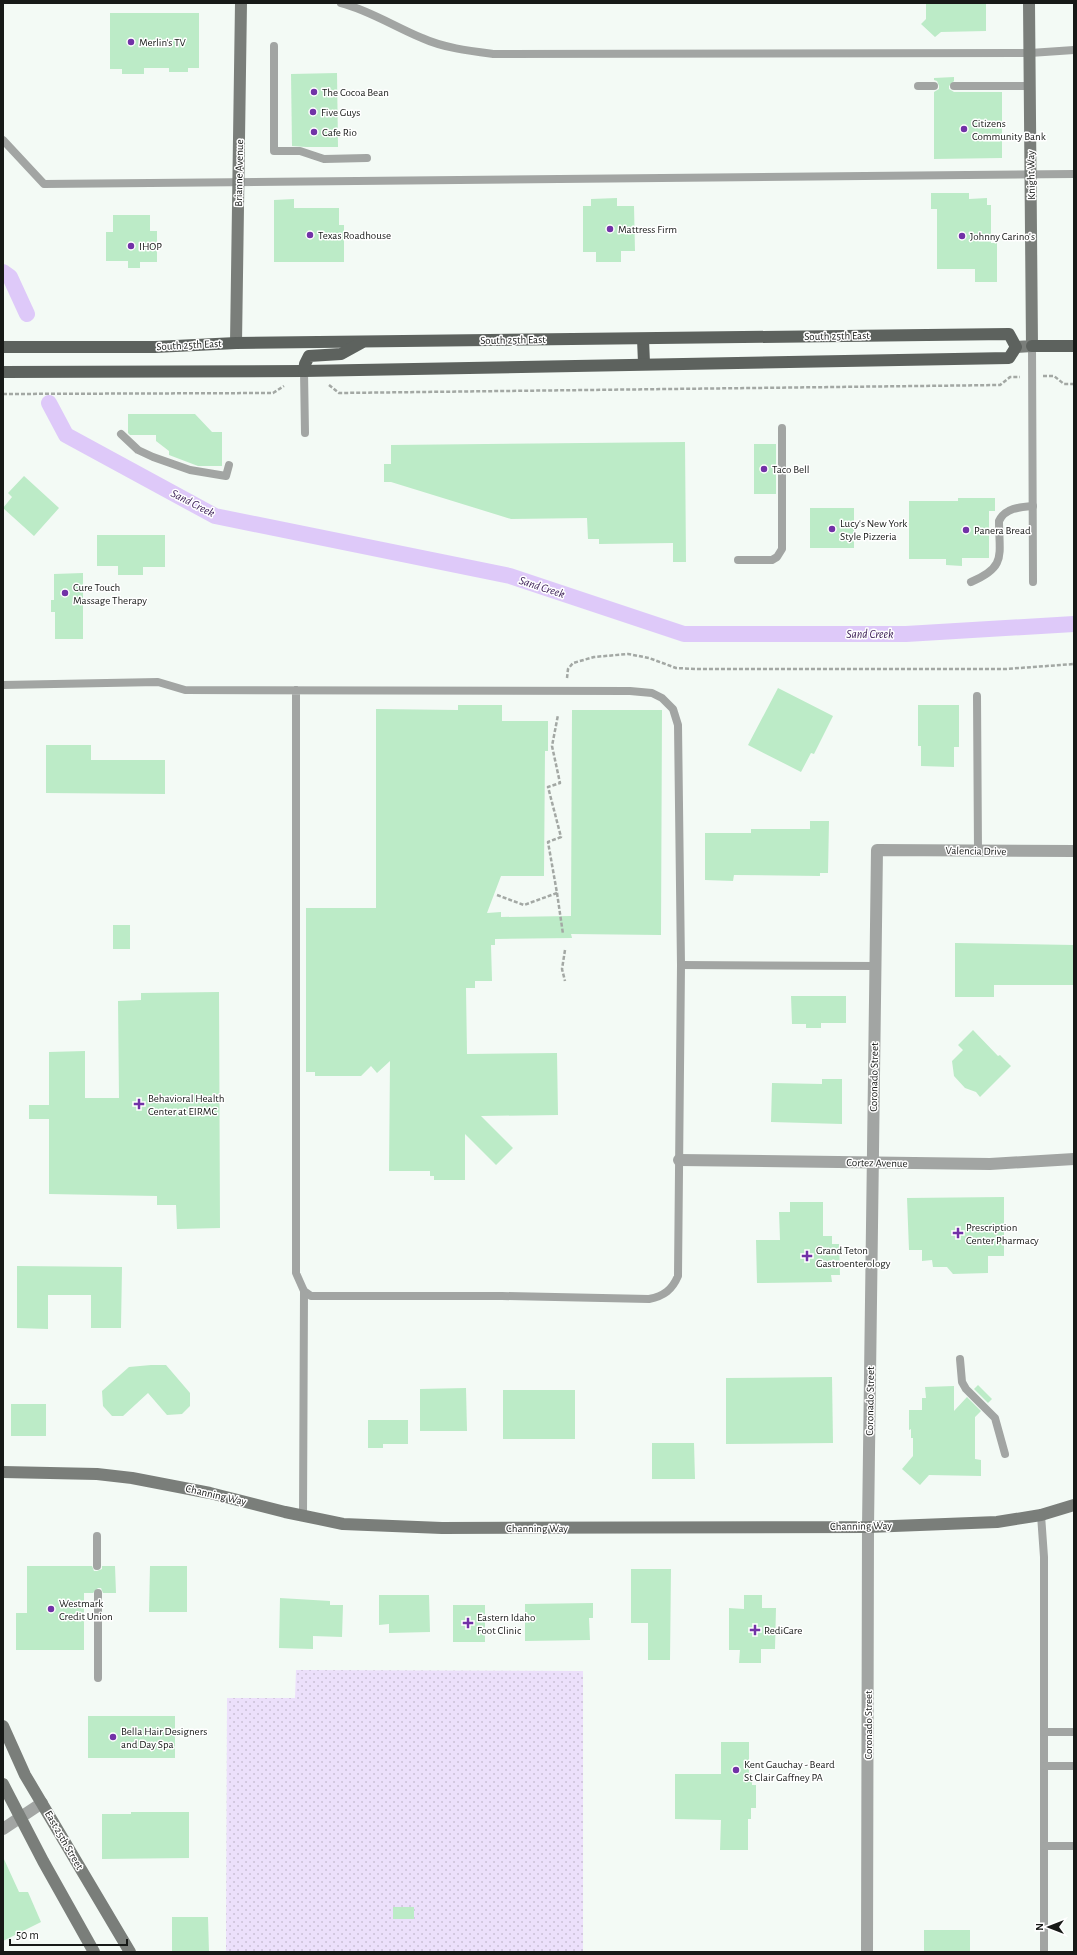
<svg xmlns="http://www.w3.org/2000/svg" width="1077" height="1955" font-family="'Alegreya Sans',sans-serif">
<defs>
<pattern id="grass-dots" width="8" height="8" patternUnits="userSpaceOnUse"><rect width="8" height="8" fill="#ece0fb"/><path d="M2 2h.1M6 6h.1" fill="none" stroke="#cac0d6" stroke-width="1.8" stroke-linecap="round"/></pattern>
</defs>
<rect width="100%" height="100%" fill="#f3faf5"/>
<!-- grass -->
<polygon fill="url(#grass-dots)" points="296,1670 583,1671 583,1952 226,1952 227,1698 295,1698"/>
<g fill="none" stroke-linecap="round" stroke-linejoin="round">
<!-- canal -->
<g stroke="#dec9f9" stroke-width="16">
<polyline points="3,272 10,277 27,314"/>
<polyline points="49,403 66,435 215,516 510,576 684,634 906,634 1074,624"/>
</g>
</g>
<!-- building -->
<g fill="#bcebc7">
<polygon points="926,3 986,3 986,31 941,32 935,37 921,24 926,19"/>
<polygon points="110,13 199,13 199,68 188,68 188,72 169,72 169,68 144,68 144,74 122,74 122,69 110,69"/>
<polygon points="337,73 338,147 306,147 292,146 291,74"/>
<polygon points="954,77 954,81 949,86 949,89 954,92 1002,92 1002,158 934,159 934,92 939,89 939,86 937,81 934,80 934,78"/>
<polygon points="931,193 969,193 969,199 987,198 987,205 991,205 991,243 997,243 997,282 975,282 975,269 937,269 937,209 931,209"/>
<polygon points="617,198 617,206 634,206 635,251 621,251 621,262 596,262 596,252 583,252 583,206 591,206 591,199"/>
<polygon points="294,199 294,208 339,208 339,225 344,225 344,262 274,262 274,200"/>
<polygon points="113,215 150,215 150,231 157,231 157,262 140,262 140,268 128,268 128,261 106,261 106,232 113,232"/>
<polygon points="128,414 195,414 212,432 222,432 222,466 198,466 169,455 169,451 156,441 156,435 130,435 128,433"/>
<polygon points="685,442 686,562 673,562 673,543 599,544 599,539 588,539 587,518 511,519 391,482 384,482 384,464 391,464 391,445"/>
<rect x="754" y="444" width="22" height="50"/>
<polygon points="24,476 59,508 34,536 3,508 12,497 8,493"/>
<polygon points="958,498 995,498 995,511 989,511 989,558 962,558 962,566 946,565 946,559 909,559 909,501 958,501"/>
<rect x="810" y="508" width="44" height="40"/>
<polygon points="97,535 165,535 165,567 143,567 143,575 118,575 118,566 97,566"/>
<polygon points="83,573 83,639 55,639 55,612 51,612 51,600 54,600 54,574"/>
<polygon points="778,688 833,716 814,754 811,753 801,772 748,745"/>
<polygon points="458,705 502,705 502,721 548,721 548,751 545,751 544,876 501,876 487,913 501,912 501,917 571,916 572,710 662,710 661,935 571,934 572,938 495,939 495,945 491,945 492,981 475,981 475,988 466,988 467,1054 557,1053 558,1115 481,1116 513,1148 496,1165 465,1134 465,1180 434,1180 434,1176 430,1176 430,1171 389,1171 390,1061 377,1073 371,1066 361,1076 315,1076 315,1072 306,1072 306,908 376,908 376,709 458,710"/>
<polygon points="918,705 959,705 959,747 954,747 954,767 921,766 921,746 918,746"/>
<polygon points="46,745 91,745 91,760 165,760 165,794 46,793"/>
<polygon points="810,821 829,821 828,873 820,873 820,876 734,875 733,881 705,880 705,833 751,833 751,829 810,829"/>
<rect x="113" y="925" width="17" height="24"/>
<polygon points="955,943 1074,945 1074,985 994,985 994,997 955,997"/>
<polygon points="219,992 220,1228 177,1229 176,1205 157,1205 157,1196 49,1194 49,1119 29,1119 29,1105 49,1105 49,1052 85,1051 85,1098 119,1098 118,1001 141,1000 141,993"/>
<polygon points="791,996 846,996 846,1023 821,1023 821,1028 806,1028 806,1024 792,1024"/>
<polygon points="973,1030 998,1056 1000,1055 1011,1066 980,1097 976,1092 965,1088 954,1076 952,1061 963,1050 958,1045"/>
<polygon points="822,1079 842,1079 842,1124 771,1122 772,1083 822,1084"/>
<polygon points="1004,1197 1004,1256 988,1256 988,1273 953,1274 947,1267 933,1267 932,1260 922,1261 922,1250 909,1250 907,1198"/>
<polygon points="790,1202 823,1202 823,1236 832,1236 832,1244 839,1244 840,1275 831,1275 832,1282 757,1283 756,1240 780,1240 779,1212 790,1212"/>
<polygon points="17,1266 122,1267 121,1328 91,1328 91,1295 48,1295 48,1329 17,1328"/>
<polygon points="151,1365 166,1365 190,1393 190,1406 182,1414 167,1415 148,1393 123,1416 112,1416 103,1406 102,1391 129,1367"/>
<polygon points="832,1377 833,1443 726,1444 726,1378"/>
<polygon points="978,1385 992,1399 988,1403 974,1389"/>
<polygon points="954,1386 954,1411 967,1397 981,1411 975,1417 975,1459 981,1460 981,1476 929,1475 920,1485 902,1469 913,1456 913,1438 911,1438 911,1429 909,1430 909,1410 922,1410 922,1398 926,1398 925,1387"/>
<polygon points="466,1388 467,1431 420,1431 420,1389"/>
<rect x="503" y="1390" width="72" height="49"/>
<rect x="11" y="1404" width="35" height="32"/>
<polygon points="368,1420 408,1420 408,1444 383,1444 383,1448 368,1448"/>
<polygon points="652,1443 694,1443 695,1479 652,1479"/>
<polygon points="27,1566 92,1566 94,1571 97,1571 102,1569 102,1566 115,1566 116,1593 103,1593 101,1588 98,1588 93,1593 84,1593 84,1650 16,1650 16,1613 27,1613"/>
<polygon points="150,1566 187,1566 187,1612 149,1612"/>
<polygon points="631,1569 671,1569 670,1660 648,1660 648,1623 631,1623"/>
<polygon points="379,1595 429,1595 430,1632 389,1633 389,1624 379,1625"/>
<polygon points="744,1595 762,1595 762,1608 776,1608 775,1649 761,1649 761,1663 739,1663 740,1650 729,1650 729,1608 744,1609"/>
<polygon points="280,1598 330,1601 330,1605 343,1605 342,1637 313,1636 313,1649 279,1648"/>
<polygon points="593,1603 593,1618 589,1618 590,1640 525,1641 525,1604"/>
<rect x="453" y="1605" width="32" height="37"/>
<rect x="88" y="1716" width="87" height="42"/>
<polygon points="721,1742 749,1742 749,1773 752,1773 752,1785 756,1785 756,1808 751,1808 751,1819 748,1819 748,1850 720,1850 721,1820 675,1819 675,1774 721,1774"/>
<polygon points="131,1812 189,1812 189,1858 102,1859 102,1814 131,1814"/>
<polygon points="3,1857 19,1892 28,1892 41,1922 3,1941"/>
<rect x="393" y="1907" width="21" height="12"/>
<polygon points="172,1917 208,1917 209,1952 172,1952"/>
<rect x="924" y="1930" width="46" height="22"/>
</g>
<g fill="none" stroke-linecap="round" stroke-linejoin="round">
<!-- path -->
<g stroke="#a3a8a4" stroke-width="2.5" stroke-dasharray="4 2" stroke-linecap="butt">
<polyline points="1043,376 1054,376 1064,384 1074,384"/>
<polyline points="329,385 339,393 1000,385 1010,377 1020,377"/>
<polyline points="3,394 273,393 284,386"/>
<polyline points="567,678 568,669 573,663 594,657 628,654 649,658 676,668 696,669 1006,669 1074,664"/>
<polyline points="557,893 563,934"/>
<polyline points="497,895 524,905 557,893 548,842 561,837 548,787 560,783 552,746 558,715"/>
<polyline points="565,950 562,969 565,981"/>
</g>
<!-- lane -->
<g stroke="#a2a5a3" stroke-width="8">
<path d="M341,3C369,10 395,27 422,38C444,48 470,51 494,54L1030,53L1074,50"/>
<polyline points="274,46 274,151 300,151 324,159 367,158"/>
<polyline points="918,86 934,86"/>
<polyline points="954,86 1030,86"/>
<polyline points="3,140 44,184 1074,174"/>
<polyline points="1032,346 1033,582"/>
<polyline points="304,371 305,433"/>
<polyline points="121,434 138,450 153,457 190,470 226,476 229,465"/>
<polyline points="738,560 772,560 777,557 782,549 782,428"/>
<path d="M971,582C1007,567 999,555 999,521C1005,508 1020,507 1033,506"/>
<path d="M3,685L158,682L185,690L630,691L652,693L662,698L673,709L678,725L681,965L678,1276C672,1290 664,1296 649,1299L502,1296H311L304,1291L296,1273V690"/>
<polyline points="977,696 978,851"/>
<polyline points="681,965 876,966"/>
<polyline points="960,1359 962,1382 966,1389 995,1418 1005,1454"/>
<polyline points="1041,1515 1044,1557 1044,1952"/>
<polyline points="303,1516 304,1291"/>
<polyline points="97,1536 97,1566"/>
<polyline points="98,1593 98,1678"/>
<polyline points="1044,1732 1074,1732"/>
<polyline points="1044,1766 1074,1766"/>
<polyline points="1044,1846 1074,1846"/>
</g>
<!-- street -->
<g stroke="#a2a5a3" stroke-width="12">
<polyline points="679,1160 990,1164 1074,1159"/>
<polyline points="3,1829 42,1803"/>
<polyline points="867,1952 868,1527 877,850 1074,851"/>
</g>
<!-- secondary -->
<g stroke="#7a7e7a" stroke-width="12">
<polyline points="236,343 241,3"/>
<polyline points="1016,347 1032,346 1029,3"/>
<polyline points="3,1472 97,1474 132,1478 210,1493 285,1512 343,1524 442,1528 868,1527 997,1522 1041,1515 1074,1505"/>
<polyline points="3,1726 25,1775 130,1952"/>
<polyline points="3,1784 43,1861 94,1952"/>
</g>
<!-- primary -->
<g stroke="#5d625e" stroke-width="12">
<polyline points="643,339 644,363"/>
<polyline points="1032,346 1074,346"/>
<polyline points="3,347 155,347 236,343 1009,334 1016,347 1009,358 304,371 3,372"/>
<polyline points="304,371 305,364 309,356 341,354 361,343"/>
</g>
</g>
<!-- markers -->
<g fill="#7232a7" stroke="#fff" stroke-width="1.5">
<circle cx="131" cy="42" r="4"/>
<circle cx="314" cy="92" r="4"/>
<circle cx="313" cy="112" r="4"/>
<circle cx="964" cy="129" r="4"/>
<circle cx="314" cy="132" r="4"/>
<circle cx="610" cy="229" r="4"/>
<circle cx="310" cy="235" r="4"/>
<circle cx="962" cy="236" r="4"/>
<circle cx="131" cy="246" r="4"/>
<circle cx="764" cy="469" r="4"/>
<circle cx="832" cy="529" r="4"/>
<circle cx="966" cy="530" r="4"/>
<circle cx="65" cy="593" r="4"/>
<path d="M137 1098h4v4h4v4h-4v4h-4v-4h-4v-4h4z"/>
<path d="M956 1227h4v4h4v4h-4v4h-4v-4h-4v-4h4z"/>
<path d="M805 1250h4v4h4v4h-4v4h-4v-4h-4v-4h4z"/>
<circle cx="51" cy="1609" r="4"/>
<path d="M466 1617h4v4h4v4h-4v4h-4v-4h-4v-4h4z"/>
<path d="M753 1624h4v4h4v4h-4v4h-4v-4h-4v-4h4z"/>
<circle cx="113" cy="1737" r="4"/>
<circle cx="736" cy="1770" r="4"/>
</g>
<g text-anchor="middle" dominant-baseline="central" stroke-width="3" stroke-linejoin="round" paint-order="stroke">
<!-- poi labels -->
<g font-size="11" fill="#171917" stroke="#fff" text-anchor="start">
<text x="139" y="42">Merlin's TV</text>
<text x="322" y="92">The Cocoa Bean</text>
<text x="321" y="112">Five Guys</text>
<text x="972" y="123">Citizens<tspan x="972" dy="13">Community Bank</tspan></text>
<text x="322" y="132">Cafe Rio</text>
<text x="618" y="229">Mattress Firm</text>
<text x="318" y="235">Texas Roadhouse</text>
<text x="970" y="236">Johnny Carino's</text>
<text x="139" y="246">IHOP</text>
<text x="772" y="469">Taco Bell</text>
<text x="840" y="523">Lucy's New York<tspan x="840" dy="13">Style Pizzeria</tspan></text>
<text x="974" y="530">Panera Bread</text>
<text x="73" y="587">Cure Touch<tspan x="73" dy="13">Massage Therapy</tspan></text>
<text x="148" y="1098">Behavioral Health<tspan x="148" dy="13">Center at EIRMC</tspan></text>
<text x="966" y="1227">Prescription<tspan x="966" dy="13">Center Pharmacy</tspan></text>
<text x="816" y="1250">Grand Teton<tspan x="816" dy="13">Gastroenterology</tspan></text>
<text x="59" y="1603">Westmark<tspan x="59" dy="13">Credit Union</tspan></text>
<text x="477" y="1617">Eastern Idaho<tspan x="477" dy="13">Foot Clinic</tspan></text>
<text x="764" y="1630">RediCare</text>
<text x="121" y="1731">Bella Hair Designers<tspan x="121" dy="13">and Day Spa</tspan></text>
<text x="744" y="1764">Kent Gauchay - Beard<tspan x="744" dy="13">St Clair Gaffney PA</tspan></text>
</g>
<!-- street labels -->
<g font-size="11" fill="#171917" stroke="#fff">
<text transform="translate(239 173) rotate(-89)">Brianne Avenue</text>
<text transform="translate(1031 175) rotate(-91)">Knight Way</text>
<text transform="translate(837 336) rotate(-1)">South 25th East</text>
<text transform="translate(513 340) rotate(-1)">South 25th East</text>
<text transform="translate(189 345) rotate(-3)">South 25th East</text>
<text transform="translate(976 851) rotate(1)">Valencia Drive</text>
<text transform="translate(874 1077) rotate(-89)">Coronado Street</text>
<text transform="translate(877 1163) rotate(1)">Cortez Avenue</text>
<text transform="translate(870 1401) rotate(-89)">Coronado Street</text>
<text transform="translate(216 1495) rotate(13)">Channing Way</text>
<text transform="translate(861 1526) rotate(-1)">Channing Way</text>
<text x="537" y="1528">Channing Way</text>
<text transform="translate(868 1725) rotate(-90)">Coronado Street</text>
<text transform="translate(64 1840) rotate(60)">East 25th Street</text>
</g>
<!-- water labels -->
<g font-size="12" font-style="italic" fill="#3a1d55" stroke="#fff">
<text transform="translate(193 503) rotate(27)">Sand Creek</text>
<text transform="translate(542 587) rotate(18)">Sand Creek</text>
<text x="870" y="634">Sand Creek</text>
</g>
</g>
<!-- border -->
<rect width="1077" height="1955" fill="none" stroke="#171917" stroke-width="8"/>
<!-- north arrow -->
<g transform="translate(1049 1927) rotate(270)" stroke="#ffffff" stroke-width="3" paint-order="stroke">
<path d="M0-3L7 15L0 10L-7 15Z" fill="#171917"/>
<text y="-6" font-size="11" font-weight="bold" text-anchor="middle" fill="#171917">N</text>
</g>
<!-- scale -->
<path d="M10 1939v6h117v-6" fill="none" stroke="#171917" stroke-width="2"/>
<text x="16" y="1939" font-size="12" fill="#171917" stroke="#ffffff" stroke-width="3" paint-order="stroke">50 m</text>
</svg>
